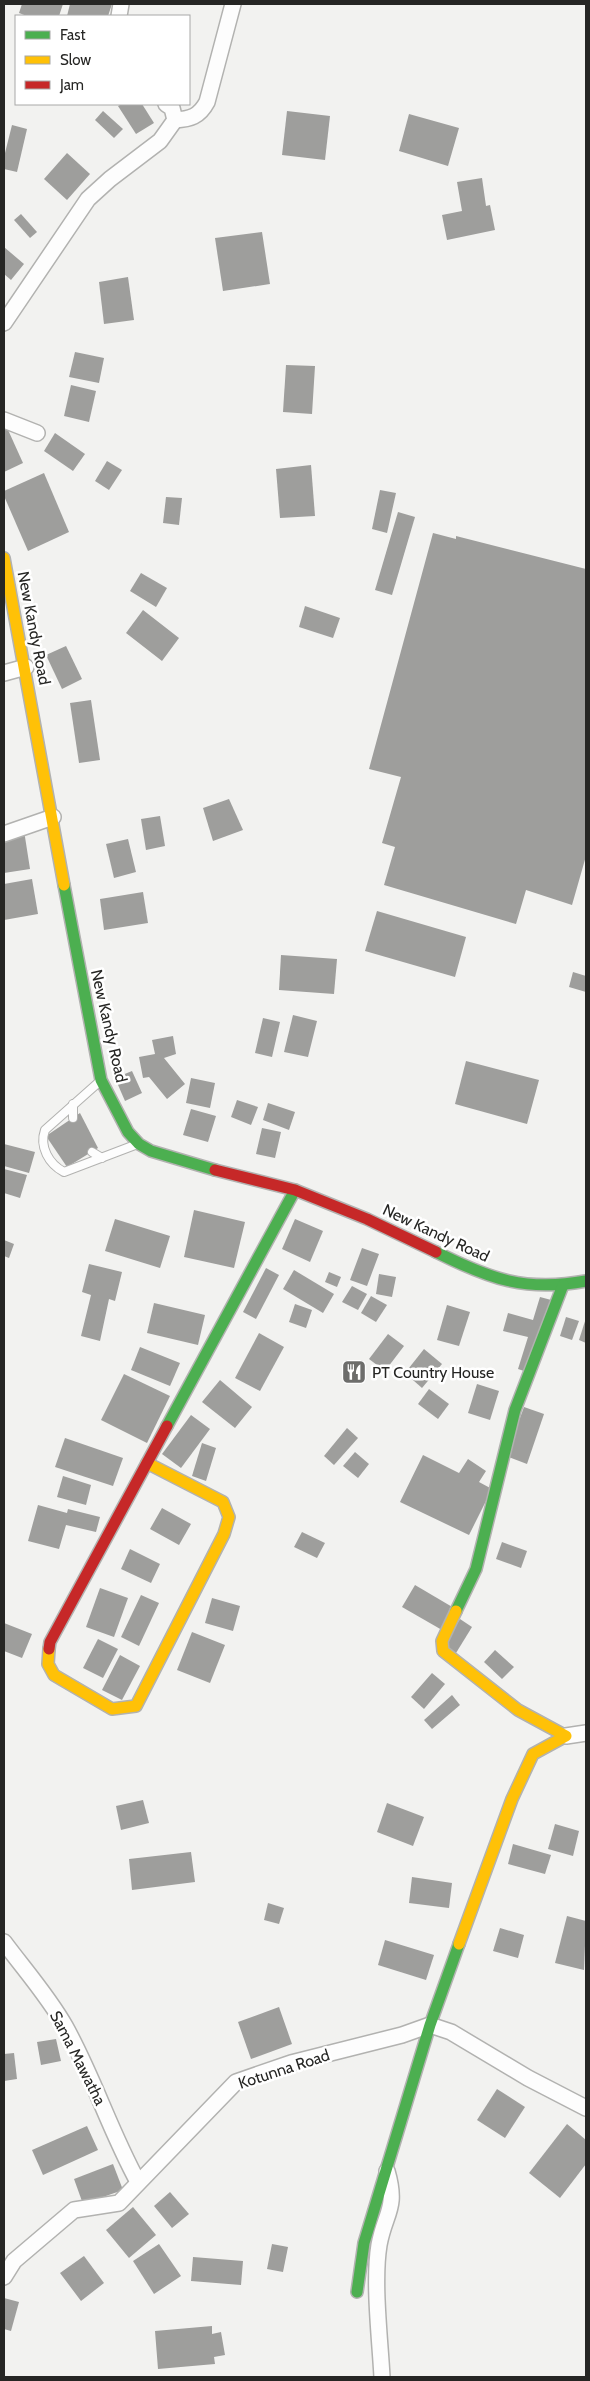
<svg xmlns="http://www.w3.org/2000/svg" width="590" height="2381" font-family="Cabin,sans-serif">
<rect width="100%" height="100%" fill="#f2f2f0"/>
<!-- building -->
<g fill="#9e9e9c">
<polygon points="22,4 63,4 59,16 27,16 19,13"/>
<polygon points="70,4 112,4 108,16 67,16"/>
<polygon points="122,104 142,104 154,123 136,134 118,106"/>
<polygon points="103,111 123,129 114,138 95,120"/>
<polygon points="287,111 330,116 325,160 282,155"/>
<polygon points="409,114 459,128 448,166 399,151"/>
<polygon points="12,125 27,129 17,172 4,169 4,157"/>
<polygon points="67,153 90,174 67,200 44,179"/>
<polygon points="482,178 486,206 490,205 495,230 447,240 442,215 462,211 457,182"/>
<polygon points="21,214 37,232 30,238 14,220"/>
<polygon points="262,232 270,284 223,291 215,238"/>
<polygon points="4,247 24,264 11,280 4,274"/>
<polygon points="128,277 134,320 104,324 99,282"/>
<polygon points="75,352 104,358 99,383 69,377"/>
<polygon points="286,365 315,366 312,414 283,412"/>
<polygon points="71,385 96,391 89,422 64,416"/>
<polygon points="4,421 23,463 4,472"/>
<polygon points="55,433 85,454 73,471 44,451"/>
<polygon points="107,461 122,470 109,490 95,481"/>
<polygon points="311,465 315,516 280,518 276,469"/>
<polygon points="44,473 69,532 28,551 4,496 4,491"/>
<polygon points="380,490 396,493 387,533 372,529"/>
<polygon points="166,497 182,498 179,525 163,523"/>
<polygon points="398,512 415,517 392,595 375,590"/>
<polygon points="433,533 456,539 456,536 586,569 586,856 572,905 526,890 516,924 384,885 395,847 382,843 401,777 369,769"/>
<polygon points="141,573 167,588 156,607 130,591"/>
<polygon points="305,606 340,618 333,638 299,627"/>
<polygon points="143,610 179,638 162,661 126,633"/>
<polygon points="66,646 82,679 62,689 46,655"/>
<polygon points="91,700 100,760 79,763 70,703"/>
<polygon points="229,799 243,830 213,841 203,808"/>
<polygon points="160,816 165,846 146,850 141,819"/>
<polygon points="23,824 30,869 4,873 4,828"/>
<polygon points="128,839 136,872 114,878 106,844"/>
<polygon points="32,879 38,914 4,920 4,884"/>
<polygon points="143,892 148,923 104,930 100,899"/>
<polygon points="377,911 466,937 455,977 365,951"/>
<polygon points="281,955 337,959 334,994 279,990"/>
<polygon points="573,972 586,976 586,992 569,987"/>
<polygon points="293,1015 317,1021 308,1057 284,1052"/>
<polygon points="263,1018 280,1022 272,1057 255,1053"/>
<polygon points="173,1036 176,1054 164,1058 185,1084 167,1099 149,1077 143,1078 139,1057 155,1054 152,1040"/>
<polygon points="466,1061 539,1080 527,1124 455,1104"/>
<polygon points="132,1071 142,1093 125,1101 115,1078"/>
<polygon points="191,1078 215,1083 210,1108 186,1103"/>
<polygon points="237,1100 258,1107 251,1125 231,1117"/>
<polygon points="268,1103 295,1112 289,1130 263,1120"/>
<polygon points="191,1109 216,1116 208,1142 183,1135"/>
<polygon points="80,1113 98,1148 67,1167 46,1136"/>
<polygon points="262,1128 281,1132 275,1158 256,1154"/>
<polygon points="4,1144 35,1152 29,1173 4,1166"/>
<polygon points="4,1169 27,1175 20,1198 4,1193"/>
<polygon points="194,1210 245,1222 234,1268 184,1257"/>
<polygon points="115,1219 170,1236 160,1268 105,1251"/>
<polygon points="295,1219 323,1231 310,1262 282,1249"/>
<polygon points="4,1240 14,1244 9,1258 4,1256"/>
<polygon points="362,1248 379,1254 367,1286 350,1280"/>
<polygon points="89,1264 122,1272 115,1301 109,1299 100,1341 81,1336 91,1295 82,1292"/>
<polygon points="266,1268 279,1275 256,1319 243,1312"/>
<polygon points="294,1270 334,1294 323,1313 283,1289"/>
<polygon points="329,1272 341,1277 337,1287 325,1282"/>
<polygon points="379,1274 396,1277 392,1297 376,1294"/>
<polygon points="352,1286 367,1294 358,1310 342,1302"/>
<polygon points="371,1296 387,1305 376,1322 361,1313"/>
<polygon points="540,1297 555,1301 533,1374 518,1369 528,1337 503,1331 508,1313 533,1320"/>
<polygon points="154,1303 205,1315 198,1345 147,1333"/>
<polygon points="295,1304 312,1310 306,1328 289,1322"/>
<polygon points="447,1305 470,1312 459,1346 437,1340"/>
<polygon points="566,1317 579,1321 572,1340 560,1336"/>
<polygon points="586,1318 586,1343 579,1340"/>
<polygon points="259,1333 284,1347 260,1391 235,1378"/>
<polygon points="388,1334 404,1346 385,1371 369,1359"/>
<polygon points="140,1347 180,1363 170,1386 131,1370"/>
<polygon points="424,1349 442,1364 422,1388 405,1373"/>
<polygon points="124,1374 170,1396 147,1443 101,1420"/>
<polygon points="220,1380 252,1407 235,1428 202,1402"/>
<polygon points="477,1384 499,1391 490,1420 468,1413"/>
<polygon points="429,1389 449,1404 438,1419 418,1404"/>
<polygon points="524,1407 544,1414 527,1464 506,1456"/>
<polygon points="191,1415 210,1429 181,1468 162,1454"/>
<polygon points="347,1428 358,1438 334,1465 324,1456"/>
<polygon points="65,1438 123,1458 113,1486 55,1467"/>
<polygon points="202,1443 216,1448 206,1481 192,1476"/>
<polygon points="355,1452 369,1464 358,1478 343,1466"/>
<polygon points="423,1455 459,1473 468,1459 486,1471 479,1482 492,1489 469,1535 400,1502"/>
<polygon points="63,1476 91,1485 86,1505 57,1497"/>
<polygon points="38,1505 67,1513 68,1509 100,1517 96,1532 66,1525 59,1549 28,1541"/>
<polygon points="162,1508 191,1524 179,1545 150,1529"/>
<polygon points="302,1532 325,1543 317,1558 294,1547"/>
<polygon points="502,1542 527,1551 521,1568 496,1559"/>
<polygon points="130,1549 160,1564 151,1583 121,1569"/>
<polygon points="415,1585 454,1608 442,1630 402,1607"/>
<polygon points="100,1588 128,1598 114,1637 86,1627"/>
<polygon points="141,1595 159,1603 139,1646 121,1637"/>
<polygon points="212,1598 240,1606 233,1631 205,1623"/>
<polygon points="460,1619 472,1627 456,1653 444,1645"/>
<polygon points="4,1623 32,1634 22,1658 4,1651"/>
<polygon points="192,1632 225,1645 210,1683 177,1670"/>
<polygon points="98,1639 118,1649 103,1678 83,1668"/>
<polygon points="495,1650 514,1667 502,1679 484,1662"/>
<polygon points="120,1655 140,1666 122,1700 102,1690"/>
<polygon points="432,1673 445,1684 424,1709 411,1697"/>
<polygon points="452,1695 460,1705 432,1729 424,1720"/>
<polygon points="143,1800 149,1823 121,1830 116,1806"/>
<polygon points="387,1803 424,1817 413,1846 377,1832"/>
<polygon points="555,1824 579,1831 573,1856 548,1849"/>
<polygon points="513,1844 551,1855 545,1874 508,1864"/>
<polygon points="191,1852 195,1882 132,1890 129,1859"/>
<polygon points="412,1877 452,1883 449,1908 409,1903"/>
<polygon points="268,1903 284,1908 279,1924 264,1920"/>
<polygon points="567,1916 586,1921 584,1970 555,1963"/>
<polygon points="500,1928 524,1935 518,1958 493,1951"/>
<polygon points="385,1940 434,1955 426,1980 378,1965"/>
<polygon points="279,2007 292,2044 251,2059 238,2022"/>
<polygon points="56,2039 61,2061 41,2065 37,2042"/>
<polygon points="14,2053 17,2079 4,2081 4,2054"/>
<polygon points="497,2089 525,2107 505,2138 477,2120"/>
<polygon points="567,2124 586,2140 586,2164 560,2198 529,2173"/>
<polygon points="87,2126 98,2150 43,2175 32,2150"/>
<polygon points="113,2164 123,2190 83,2204 74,2179"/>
<polygon points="170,2192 189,2214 172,2228 154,2206"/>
<polygon points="133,2207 156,2235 129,2258 106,2230"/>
<polygon points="159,2244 181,2276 154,2294 133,2261"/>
<polygon points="272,2244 288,2247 283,2272 267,2269"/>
<polygon points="84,2256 104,2283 81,2301 60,2273"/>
<polygon points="193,2257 243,2261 241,2285 191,2281"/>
<polygon points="4,2298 19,2302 11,2331 4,2329"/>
<polygon points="212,2326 212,2334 221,2332 225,2355 214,2357 215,2364 158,2369 155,2331"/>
</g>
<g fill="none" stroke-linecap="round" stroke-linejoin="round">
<defs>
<g id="lane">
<path d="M99,1082L45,1130C39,1147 49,1164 64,1172L135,1145"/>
<polyline points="73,1118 73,1104"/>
<polyline points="92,1152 102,1158"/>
</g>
<g id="street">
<polyline points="119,16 121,4"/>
<path d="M175,120C190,119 199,117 207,102L233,4"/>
<polyline points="4,323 88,199 110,179 160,141 175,120 172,108 166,104"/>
<polyline points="4,420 37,433"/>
<polyline points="4,673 26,667"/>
<polyline points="4,834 53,817"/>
<polyline points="566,1736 586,1733"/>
<path d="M4,1942C24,1969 48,1996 65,2026C93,2076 110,2131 138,2182"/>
<polyline points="4,2277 14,2261 74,2210 119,2203 236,2082 291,2063 402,2035 430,2025 451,2032 528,2078 586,2108"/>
<path d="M382,2377C380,2339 373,2282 379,2245C385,2212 398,2209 387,2171"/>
</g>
<g id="fast">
<polyline points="64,885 101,1080 128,1132 139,1144 151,1151 215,1170"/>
<path d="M436,1252C490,1279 525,1292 586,1281"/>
<polyline points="167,1426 295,1190"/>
<polyline points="456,1611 476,1569 515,1410 563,1285"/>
<polyline points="357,2292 364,2243 430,2025 459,1944"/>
</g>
<g id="slow">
<polyline points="4,558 64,885"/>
<polyline points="456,1611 442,1641 443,1651 518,1710 566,1736 533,1754 512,1799 459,1944"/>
<polyline points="49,1649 48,1664 54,1675 112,1709 136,1706 224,1534 229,1517 223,1502 147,1463"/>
</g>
<g id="jam">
<polyline points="215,1170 295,1190 367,1219 436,1252"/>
<polyline points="49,1649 50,1642 167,1426"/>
</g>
</defs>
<!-- lane casing -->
<use href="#lane" stroke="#b2b2b0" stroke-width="10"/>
<!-- street casing -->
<use href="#street" stroke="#b2b2b0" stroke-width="18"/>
<!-- fast casing -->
<use href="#fast" stroke="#b2b2b0" stroke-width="14"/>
<!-- slow casing -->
<use href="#slow" stroke="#b2b2b0" stroke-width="14"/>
<!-- jam casing -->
<use href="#jam" stroke="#b2b2b0" stroke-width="14"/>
<!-- lane -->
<use href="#lane" stroke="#fdfdfd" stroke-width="8"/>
<!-- street -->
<use href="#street" stroke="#fdfdfd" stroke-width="15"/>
<!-- fast -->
<use href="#fast" stroke="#4caf50" stroke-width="11"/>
<!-- slow -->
<use href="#slow" stroke="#ffc107" stroke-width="11"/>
<!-- jam -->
<use href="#jam" stroke="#c62828" stroke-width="11"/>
</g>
<!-- icons -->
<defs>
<symbol id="restaurant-square" viewBox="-11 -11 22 22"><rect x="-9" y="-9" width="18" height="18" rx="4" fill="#6d6d6b" stroke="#fff"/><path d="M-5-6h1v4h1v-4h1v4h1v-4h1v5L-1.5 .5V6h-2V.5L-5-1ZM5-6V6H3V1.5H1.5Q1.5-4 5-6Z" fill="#fff"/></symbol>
</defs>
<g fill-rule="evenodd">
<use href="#restaurant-square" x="340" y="1358" width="28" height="28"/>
</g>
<g text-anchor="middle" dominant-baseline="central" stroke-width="5" stroke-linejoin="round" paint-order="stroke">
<!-- street labels -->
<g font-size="16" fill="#262624" stroke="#fff">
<text transform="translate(34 628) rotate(79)">New Kandy Road</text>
<text transform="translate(109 1026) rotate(77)">New Kandy Road</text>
<text transform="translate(436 1233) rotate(25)">New Kandy Road</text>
<text transform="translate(78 2058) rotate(63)">Sama Mawatha</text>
<text transform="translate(284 2069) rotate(-18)">Kotunna Road</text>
</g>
<!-- poi labels -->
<g font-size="16" fill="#262624" stroke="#fff" text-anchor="start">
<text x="372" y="1372">PT Country House</text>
</g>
</g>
<!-- border -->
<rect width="590" height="2381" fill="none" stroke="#262624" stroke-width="10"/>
<!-- legend -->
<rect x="15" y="15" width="175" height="90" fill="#ffffff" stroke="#a8a8a7"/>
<rect x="25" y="31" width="25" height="8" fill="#4caf50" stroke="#a8a8a7"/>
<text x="60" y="40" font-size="15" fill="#262624">Fast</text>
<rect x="25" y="56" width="25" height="8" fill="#ffc107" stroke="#a8a8a7"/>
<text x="60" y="65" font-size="15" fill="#262624">Slow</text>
<rect x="25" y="81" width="25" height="8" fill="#c62828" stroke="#a8a8a7"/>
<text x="60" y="90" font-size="15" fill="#262624">Jam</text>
</svg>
